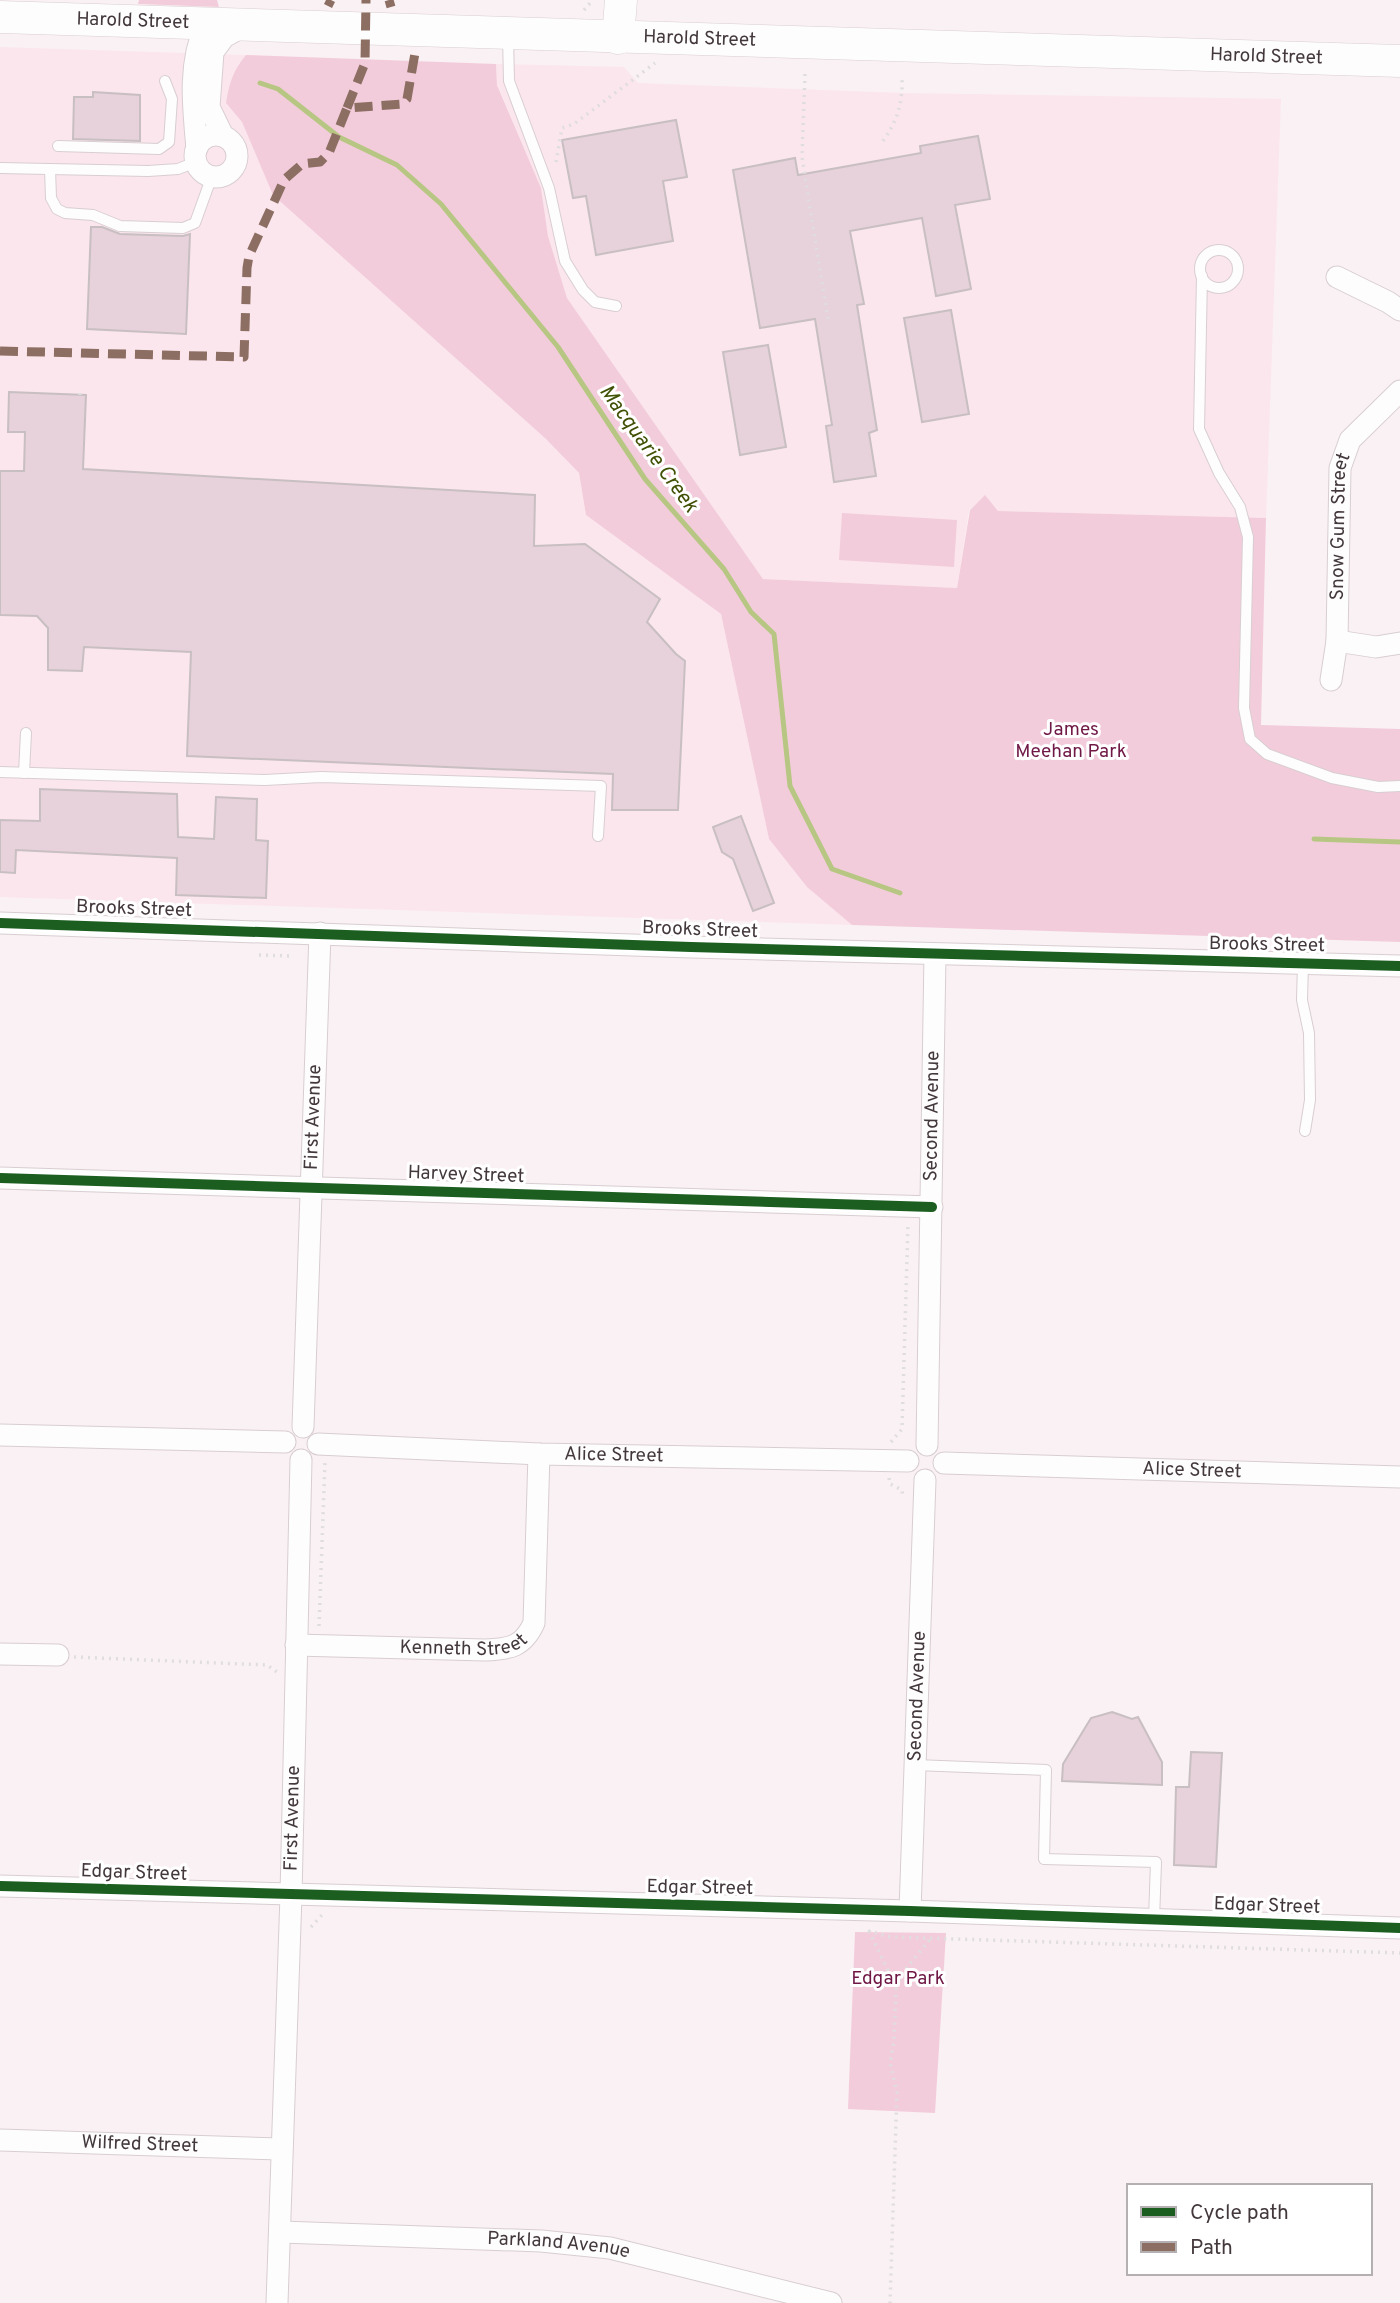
<svg xmlns="http://www.w3.org/2000/svg" width="1400" height="2303" font-family="Overpass,sans-serif">
<rect width="100%" height="100%" fill="#faf1f4"/>
<!-- built -->
<g fill="#fbe6ed">
<polygon points="0,47 246,55 239,63 226,103 242,122 273,195 546,439 579,473 586,515 721,614 769,839 807,887 852,925 0,897"/>
<polygon points="496,64 624,67 638,83 903,93 1281,99 1266,518 998,511 985,496 969,510 957,588 763,579 567,298 548,236 541,188 497,84"/>
</g>
<!-- green -->
<g fill="#f3ccdb">
<polygon points="139,0 217,0 219,7 138,4"/>
<path d="M246,55L496,64L497,85L541,188L548,236L567,298L763,579L957,588L970,510L985,495L998,511L1266,518L1261,725L1400,729V942L852,925L807,887L769,839L721,614L586,515L579,473L546,439L273,195L242,122L226,103C229,84 233,70 246,55Z"/>
<polygon points="842,513 957,520 954,567 839,560"/>
<polygon points="855,1932 946,1933 935,2113 848,2109"/>
</g>
<g fill="none" stroke-linecap="round" stroke-linejoin="round">
<!-- stream -->
<g stroke="#b7c783" stroke-width="5">
<polyline points="260,83 278,89 339,137 397,165 441,204 558,347 645,479 724,569 751,612 774,634 790,786 832,869 900,893"/>
<polyline points="1314,839 1400,842"/>
</g>
</g>
<!-- building -->
<g fill="#e7d1da" stroke="#c8bfc2" stroke-width="2">
<polygon points="93,92 140,95 140,141 73,139 74,97 93,97"/>
<polygon points="676,120 687,177 663,181 673,241 596,255 586,196 573,198 562,140"/>
<polygon points="978,136 990,199 955,205 971,289 936,296 922,218 850,231 864,304 857,305 877,430 869,433 876,476 834,482 826,426 832,425 815,319 760,328 733,170 795,158 798,175 921,153 920,146"/>
<polygon points="91,227 102,227 120,234 183,236 190,234 186,334 87,329"/>
<polygon points="951,310 969,414 922,422 904,318"/>
<polygon points="768,345 786,447 740,455 723,352"/>
<polygon points="9,392 86,395 83,469 535,495 534,546 585,544 660,599 647,622 676,654 685,661 678,810 612,810 613,774 187,756 191,652 84,647 82,671 48,670 48,628 37,616 0,615 0,471 24,471 25,432 8,432"/>
<polygon points="40,789 177,794 178,837 214,839 216,797 257,799 256,840 268,841 266,898 176,895 177,858 16,850 15,873 0,872 0,820 40,821"/>
<polygon points="741,816 774,903 753,911 733,859 722,852 713,827"/>
<polygon points="1112,1712 1132,1719 1138,1717 1162,1762 1162,1785 1062,1781 1063,1764 1091,1718"/>
<polygon points="1191,1752 1222,1753 1216,1867 1174,1865 1176,1787 1189,1787"/>
</g>
<g fill="none" stroke-linecap="round" stroke-linejoin="round">
<defs>
<g id="lane">
<polyline points="508,37 509,81 549,188 565,261 583,290 595,302 616,306"/>
<polyline points="58,146 159,149 169,142 172,99 165,81"/>
<polyline points="0,168 148,171 178,169 196,162"/>
<polyline points="50,169 51,198 57,209 65,213 93,215 120,226 183,228 195,223 212,176"/>
<circle cx="1219" cy="269" r="19"/>
<polyline points="1202,276 1199,429 1219,473 1240,507 1248,537 1244,708 1250,739 1267,754 1332,778 1378,787 1400,786"/>
<polyline points="0,772 265,780 321,777 601,786 598,836"/>
<polyline points="24,773 26,733"/>
<polyline points="1303,964 1302,1000 1309,1033 1310,1100 1305,1131"/>
<polyline points="915,1765 1046,1770 1044,1859 1156,1862 1154,1920"/>
</g>
<g id="street">
<circle cx="216" cy="156" r="21"/>
<polyline points="223,136 209,107 213,52 224,37 244,26"/>
<path d="M197,148C193,106 188,63 206,24"/>
<polyline points="1337,277 1388,302 1400,310"/>
<polyline points="1337,641 1376,647 1400,643"/>
<path id="s1" d="M1331,680L1337,641L1340,468L1350,440L1400,391"/>
<polyline points="0,923 691,947 1400,966"/>
<polyline points="0,1178 932,1207"/>
<path id="s2" d="M303,1427L320,933"/>
<polyline points="0,1435 285,1442"/>
<path id="s3" d="M318,1444L539,1454L908,1461"/>
<path id="s4" d="M927,1445L935,954"/>
<path id="s5" d="M944,1463L1400,1477"/>
<path id="s6" d="M296,1645L485,1650C510,1649 523,1647 534,1623L539,1454"/>
<polyline points="0,1654 58,1655"/>
<polyline points="0,1886 910,1911 1400,1928"/>
<path id="s7" d="M910,1911L925,1480"/>
<path id="s8" d="M0,2140L280,2149"/>
<path id="s9" d="M281,2232L541,2241L610,2248L831,2303"/>
<path id="s10" d="M277,2303L291,1895L301,1460"/>
</g>
<g id="secondary">
<path id="s11" d="M0,17L1400,61"/>
<polyline points="618,38 621,0"/>
</g>
</defs>
<!-- lane casing -->
<use href="#lane" stroke="#d8ced1" stroke-width="12"/>
<!-- street casing -->
<use href="#street" stroke="#d8ced1" stroke-width="23"/>
<!-- secondary casing -->
<use href="#secondary" stroke="#d8ced1" stroke-width="33"/>
<!-- path -->
<g stroke="#e0ddde" stroke-width="3.5" stroke-dasharray="2 5" stroke-linecap="butt">
<polyline points="584,10 591,2"/>
<polyline points="805,74 802,157 828,320"/>
<path d="M883,141C897,121 903,103 902,78"/>
<polyline points="556,162 562,128 574,124 655,63"/>
<polyline points="80,395 80,391"/>
<polyline points="259,955 293,956"/>
<polyline points="891,1442 902,1429 908,1224"/>
<polyline points="889,1478 890,1484 902,1490 903,1498"/>
<polyline points="319,1626 325,1462"/>
<polyline points="74,1657 267,1665 277,1672"/>
<polyline points="311,1927 322,1915"/>
<polyline points="868,1931 891,1937 1400,1953"/>
<polyline points="869,1931 896,1987 894,2041 890,2063 897,2092 890,2303"/>
<polyline points="896,1987 904,1971 931,1938"/>
</g>
<!-- lane -->
<use href="#lane" stroke="#fefdfd" stroke-width="10"/>
<!-- street -->
<use href="#street" stroke="#fefdfd" stroke-width="21"/>
<!-- secondary -->
<use href="#secondary" stroke="#fefdfd" stroke-width="32"/>
<!-- quiet -->
<g stroke="#8d6e63" stroke-width="9" stroke-dasharray="18 9" stroke-linecap="butt">
<polyline points="389,0 391,7"/>
<polyline points="328,6 331,0"/>
<polyline points="347,108 365,63 366,0"/>
<polyline points="0,351 244,357 247,268 249,256 284,180 302,164 320,162 329,153 347,108 402,104 407,99 415,53"/>
</g>
<defs>
<g id="cycleway">
<polyline points="0,923 691,947 1400,966"/>
<polyline points="0,1178 932,1207"/>
<polyline points="0,1886 910,1911 1400,1928"/>
</g>
</defs>
<!-- cycleway casing -->
<use href="#cycleway" stroke="#fff" stroke-width="15"/>
<!-- cycleway -->
<use href="#cycleway" stroke="#1b5e20" stroke-width="10"/>
</g>
<g text-anchor="middle" dominant-baseline="central" stroke-width="6" stroke-linejoin="round" paint-order="stroke">
<!-- street labels -->
<g font-size="19" fill="#43383c" stroke="#fff">
<text stroke="none"><textPath href="#s11" startOffset="133">Harold Street</textPath></text>
<text stroke="none"><textPath href="#s11" startOffset="700">Harold Street</textPath></text>
<text stroke="none"><textPath href="#s11" startOffset="1267">Harold Street</textPath></text>
<text stroke="none"><textPath href="#s1" startOffset="154">Snow Gum Street</textPath></text>
<text transform="translate(134 909) rotate(2)">Brooks Street</text>
<text transform="translate(700 930) rotate(2)">Brooks Street</text>
<text transform="translate(1267 945) rotate(1)">Brooks Street</text>
<text stroke="none"><textPath href="#s4" startOffset="329">Second Avenue</textPath></text>
<text stroke="none"><textPath href="#s2" startOffset="310">First Avenue</textPath></text>
<text transform="translate(466 1175) rotate(2)">Harvey Street</text>
<text stroke="none"><textPath href="#s3" startOffset="296">Alice Street</textPath></text>
<text stroke="none"><textPath href="#s5" startOffset="248">Alice Street</textPath></text>
<text stroke="none"><textPath href="#s6" startOffset="168">Kenneth Street</textPath></text>
<text stroke="none"><textPath href="#s7" startOffset="215">Second Avenue</textPath></text>
<text stroke="none"><textPath href="#s10" startOffset="485">First Avenue</textPath></text>
<text transform="translate(134 1873) rotate(2)">Edgar Street</text>
<text transform="translate(700 1888) rotate(1)">Edgar Street</text>
<text transform="translate(1267 1906) rotate(2)">Edgar Street</text>
<text stroke="none"><textPath href="#s8" startOffset="140">Wilfred Street</textPath></text>
<text stroke="none"><textPath href="#s9" startOffset="278">Parkland Avenue</textPath></text>
</g>
<!-- park labels -->
<g font-size="19" fill="#6f1846" stroke="#fff">
<text x="1071" y="730">James<tspan x="1071" dy="22">Meehan Park</tspan></text>
<text x="898" y="1979">Edgar Park</text>
</g>
<!-- water labels -->
<g font-size="21" font-style="italic" fill="#405105" stroke="#fff">
<text transform="translate(648 449) rotate(54)">Macquarie Creek</text>
</g>
</g>
<!-- legend -->
<rect x="1127" y="2184" width="245" height="91" fill="#ffffff" stroke="#b4afb1" stroke-width="2"/>
<rect x="1141" y="2207" width="35" height="10" fill="#1b5e20" stroke="#b4afb1" stroke-width="2"/>
<text x="1190" y="2219" font-size="21" fill="#43383c">Cycle path</text>
<rect x="1141" y="2242" width="35" height="10" fill="#8d6e63" stroke="#b4afb1" stroke-width="2"/>
<text x="1190" y="2254" font-size="21" fill="#43383c">Path</text>
</svg>
